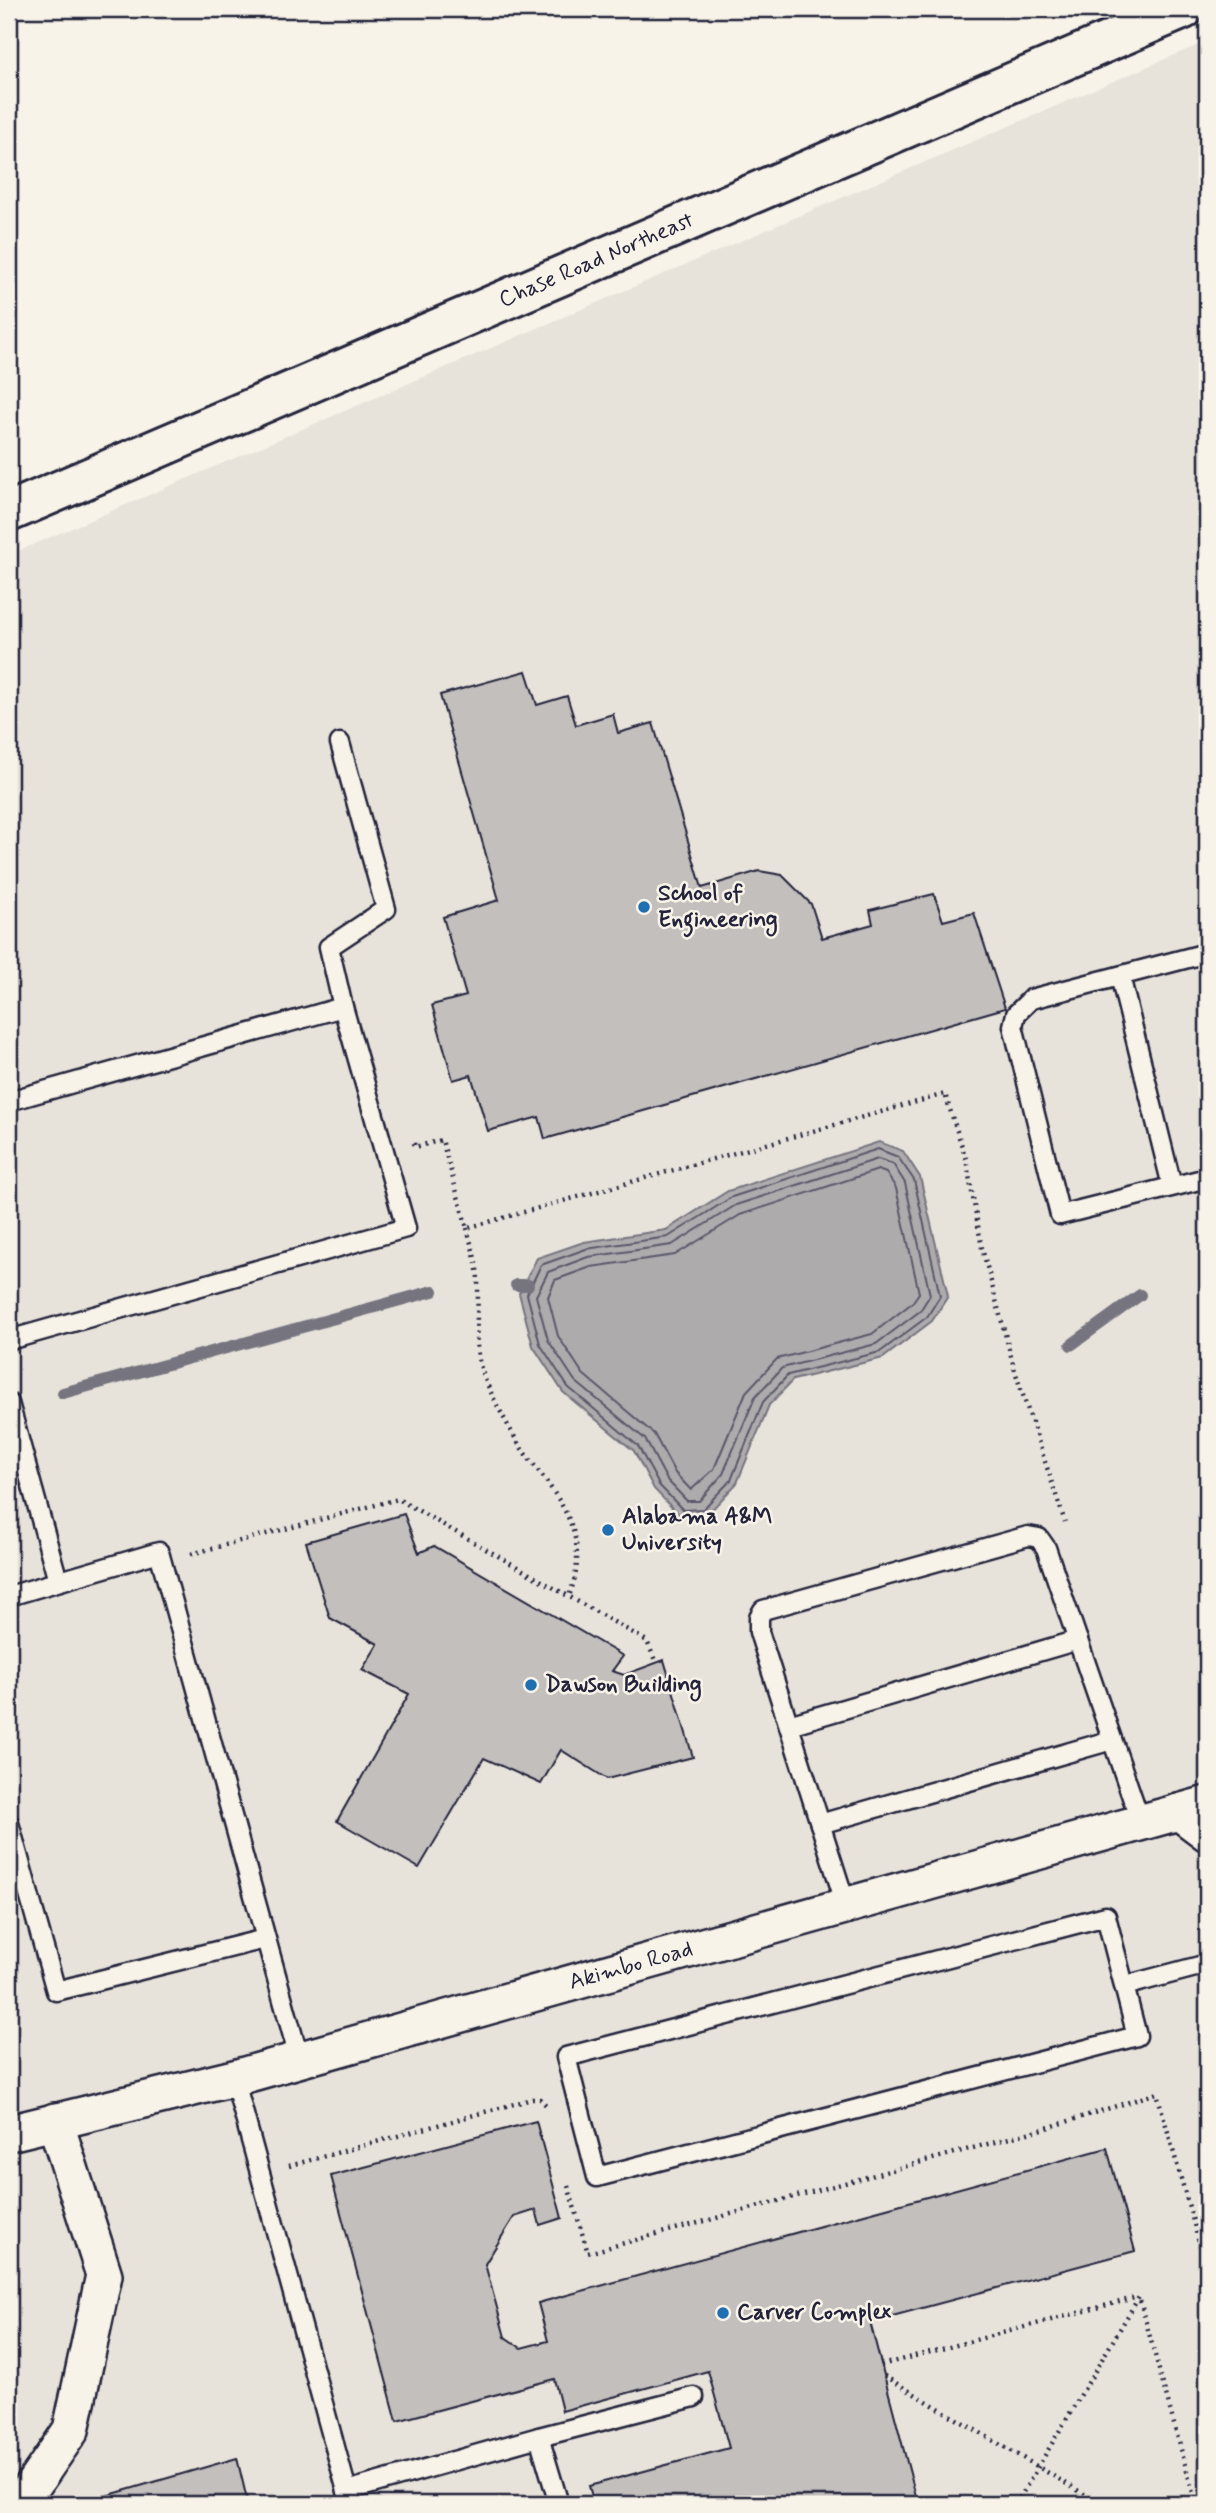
<svg xmlns="http://www.w3.org/2000/svg" width="1216" height="2513" font-family="Mynerve,sans-serif">
<rect width="100%" height="100%" fill="#f7f3e8"/>
<filter id="ink" filterUnits="userSpaceOnUse"><feTurbulence type="fractalNoise" baseFrequency=".0143" numOctaves="2"/><feDisplacementMap in="SourceGraphic" scale="14" xChannelSelector="R" yChannelSelector="G"/><feConvolveMatrix kernelMatrix="1 2 1 2 8 2 1 2 1" color-interpolation-filters="sRGB"/></filter>
<g filter="url(#ink)">
<!-- built -->
<polygon fill="#e7e3db" points="1207,41 1207,2504 9,2504 9,555"/>
<!-- water -->
<polygon fill="#aeabad" stroke="#76747f" stroke-width="2" points="879,1142 903,1151 920,1177 948,1296 932,1321 883,1358 793,1380 769,1405 737,1483 705,1517 681,1517 654,1489 634,1451 563,1392 533,1346 519,1293 537,1258 584,1242 666,1230 728,1191"/>
<g fill="none" stroke-linecap="round" stroke-linejoin="round">
<!-- shore -->
<g stroke="#5a5969" stroke-width="2">
<polygon points="878,1149 898,1157 914,1180 940,1296 927,1317 880,1352 788,1375 763,1402 731,1480 703,1509 683,1510 659,1485 638,1446 568,1387 540,1344 527,1294 541,1265 586,1249 668,1237 732,1197"/>
<polygon points="878,1159 893,1164 905,1183 930,1295 920,1311 876,1344 782,1368 755,1397 723,1474 699,1501 687,1501 667,1480 645,1439 575,1381 548,1340 536,1296 548,1272 588,1257 672,1245 736,1205"/>
<polygon points="878,1170 886,1173 896,1188 919,1293 912,1303 872,1334 777,1359 746,1392 714,1469 691,1490 675,1473 654,1434 583,1374 558,1336 548,1297 555,1280 591,1267 675,1255 740,1215"/>
</g>
<!-- stream -->
<g stroke="#76747f" stroke-width="12">
<polyline points="516,1285 528,1285"/>
<polyline points="1071,1345 1140,1295"/>
<polyline points="63,1393 433,1291"/>
</g>
</g>
<!-- building -->
<g fill="#c2bfbd" stroke="#22223b" stroke-width="2">
<polygon points="526,671 537,705 567,696 576,725 613,714 618,733 653,723 702,888 759,871 782,875 811,904 822,938 873,924 870,910 934,894 943,921 974,913 1005,1008 545,1139 539,1117 488,1131 471,1075 453,1080 432,1005 466,996 443,917 499,900 440,695"/>
<polygon points="404,1514 419,1553 434,1546 623,1656 612,1671 624,1675 664,1660 693,1757 607,1779 561,1750 541,1784 484,1758 419,1868 337,1821 409,1694 362,1670 378,1644 330,1618 306,1542"/>
<polygon points="536,2121 562,2218 540,2225 536,2210 514,2217 485,2264 505,2337 521,2348 548,2341 538,2303 1107,2148 1135,2251 870,2322 918,2504 594,2504 589,2486 729,2448 708,2371 562,2411 554,2379 397,2421 331,2176"/>
<polygon points="237,2458 248,2504 78,2504"/>
</g>
<g fill="none" stroke-linecap="round" stroke-linejoin="round">
<defs>
<g id="lane">
<polyline points="340,743 386,909 329,947 343,1007"/>
<polyline points="1207,953 1031,999 1016,1014 1013,1026 1060,1215 1207,1178"/>
<polyline points="1120,976 1172,1186"/>
<polyline points="9,1101 343,1007 406,1228 9,1340"/>
<polyline points="9,1403 58,1581"/>
<polyline points="9,1596 159,1552 299,2058"/>
<polyline points="789,1725 1078,1640"/>
<polyline points="9,1823 56,1991 265,1939"/>
<polyline points="820,1824 1112,1740"/>
<polyline points="846,1905 759,1632 759,1617 763,1610 1028,1536 1039,1538 1046,1548 1141,1823"/>
<polygon points="1106,1916 1137,2036 597,2177 566,2057"/>
<polyline points="1124,1986 1207,1964"/>
<polyline points="234,2078 347,2491"/>
<polyline points="539,2437 694,2397"/>
<polyline points="351,2504 347,2491 539,2437 559,2504"/>
</g>
<g id="street">
<polyline points="1179,1812 1207,1833"/>
<path id="s1" d="M9,2133L234,2078L1207,1804"/>
<polyline points="20,2504 71,2430 104,2275 55,2121"/>
</g>
<g id="secondary">
<path id="s2" d="M9,512L1184,9"/>
</g>
</defs>
<!-- lane casing -->
<use href="#lane" stroke="#22223b" stroke-width="23"/>
<!-- street casing -->
<use href="#street" stroke="#22223b" stroke-width="40"/>
<!-- secondary casing -->
<use href="#secondary" stroke="#22223b" stroke-width="44"/>
<!-- path -->
<g stroke="#22223b" stroke-width="4.5" stroke-dasharray="2 5" stroke-linecap="butt">
<polyline points="414,1143 415,1147 442,1140 467,1228 945,1094 966,1159 982,1248 1015,1371 1065,1522"/>
<path d="M467,1228C471,1245 478,1264 478,1281C479,1311 472,1342 482,1371C488,1390 513,1436 524,1452C559,1498 593,1536 569,1596"/>
<polyline points="191,1554 398,1499 647,1641 656,1663"/>
<polyline points="289,2166 532,2099 540,2099 547,2106"/>
<polyline points="568,2186 588,2253 1050,2127 1157,2093 1207,2271"/>
<polyline points="881,2365 1138,2297"/>
<polyline points="884,2376 1101,2504"/>
<polyline points="1016,2504 1139,2297 1196,2504"/>
</g>
<!-- lane -->
<use href="#lane" stroke="#f7f3e8" stroke-width="18"/>
<!-- street -->
<use href="#street" stroke="#f7f3e8" stroke-width="35"/>
<!-- secondary -->
<use href="#secondary" stroke="#f7f3e8" stroke-width="38"/>
</g>
</g>
<!-- markers -->
<g fill="#1f6fb2" stroke="#f7f3e8" stroke-width="2.5">
<circle cx="644" cy="907" r="7"/>
<circle cx="608" cy="1530" r="7"/>
<circle cx="531" cy="1685" r="7"/>
<circle cx="723" cy="2313" r="7"/>
</g>
<g text-anchor="middle" dominant-baseline="central" stroke-width="5" stroke-linejoin="round" paint-order="stroke">
<!-- street labels -->
<g font-size="23" fill="#22223b" stroke="#f7f3e8">
<text stroke="none"><textPath href="#s2" startOffset="639">Chase Road Northeast</textPath></text>
<text stroke="none"><textPath href="#s1" startOffset="644">Akimbo Road</textPath></text>
</g>
<!-- poi labels -->
<g font-size="23" font-weight="bold" fill="#22223b" stroke="#f7f3e8" text-anchor="start">
<text x="658" y="894">School of<tspan x="658" dy="26">Engineering</tspan></text>
<text x="622" y="1517">Alabama A&amp;M<tspan x="622" dy="26">University</tspan></text>
<text x="545" y="1685">Dawson Building</text>
<text x="737" y="2313">Carver Complex</text>
</g>
</g>
<!-- margin -->
<rect width="1216" height="2513" fill="none" stroke="#f7f3e8" stroke-width="35"/>
<rect x="18" y="18" width="1181" height="2478" fill="none" stroke="#22223b" stroke-width="2.5" filter="url(#ink)"/>
</svg>
